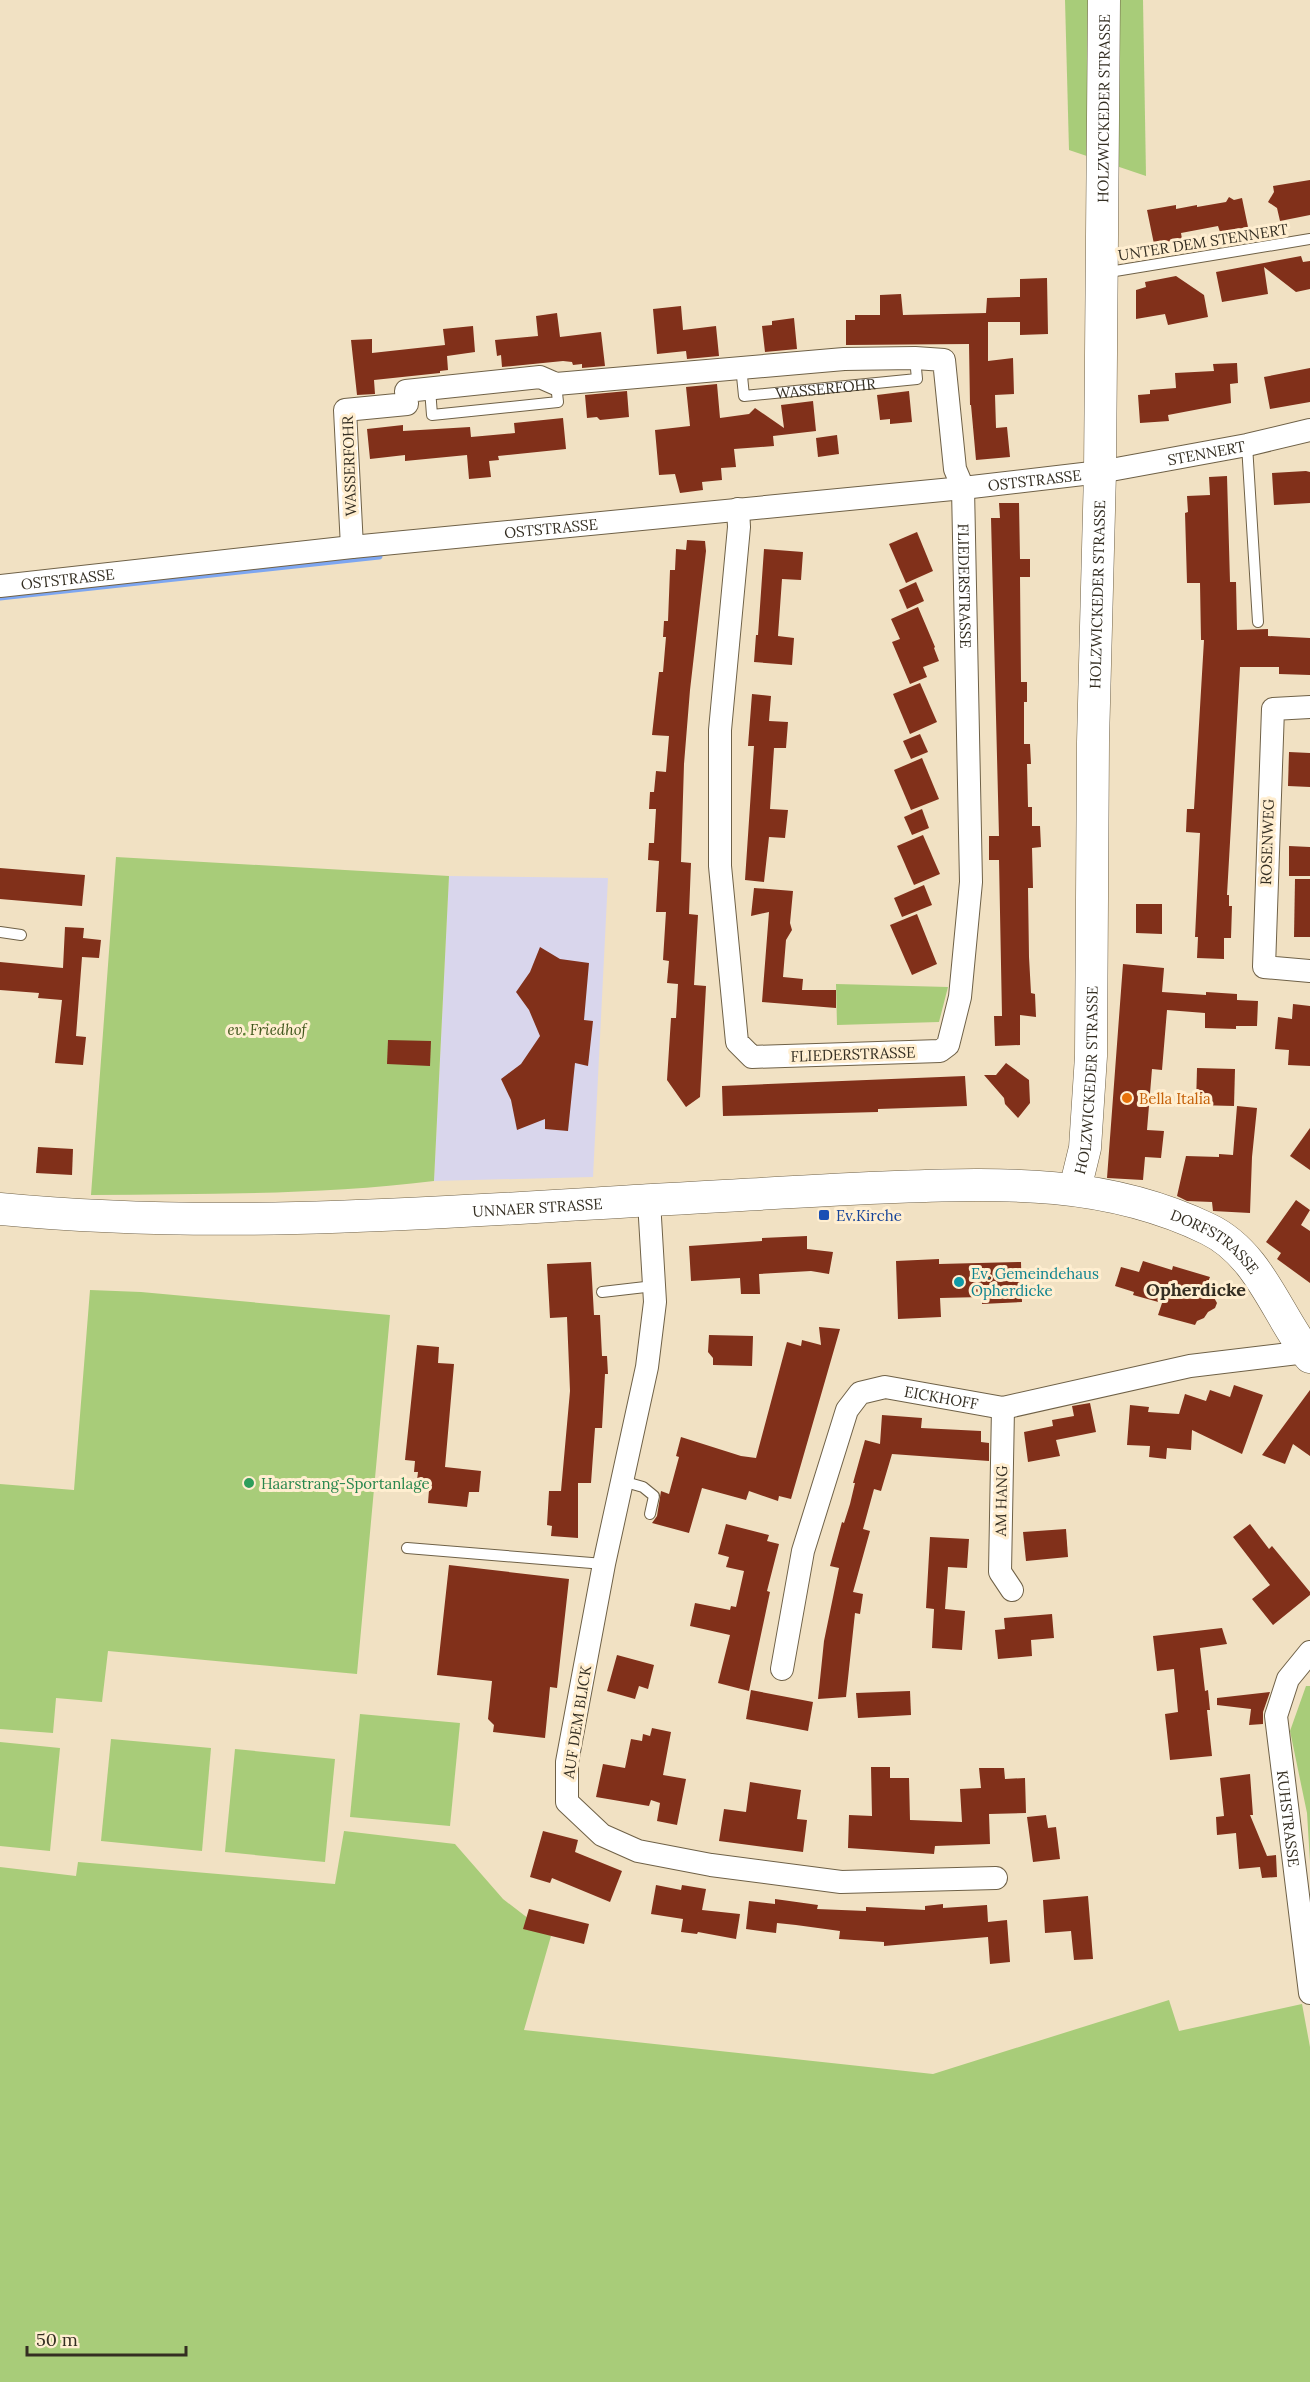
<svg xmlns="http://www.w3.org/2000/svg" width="1310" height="2382" font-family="Lora,serif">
<rect width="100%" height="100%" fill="#f1e1c3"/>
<!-- education -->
<polygon fill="#d9d6ec" points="449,876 608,878 593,1177 434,1181"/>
<!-- green -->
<g fill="#a8cc79">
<polygon points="1065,0 1143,0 1146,176 1069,150"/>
<path d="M116,857L449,876L434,1181C320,1195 205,1194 91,1195Z"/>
<polygon points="836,984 948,987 939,1022 837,1025"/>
<polygon points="90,1290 141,1292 390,1315 357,1674 108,1651 102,1702 56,1698 53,1733 0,1729 0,1484 74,1490"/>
<polygon points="1306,1686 1310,1686 1310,1862 1307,1813 1290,1731"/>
<polygon points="360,1714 460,1723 450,1826 350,1817"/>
<polygon points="111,1739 211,1748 202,1851 101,1841"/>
<polygon points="0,1742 60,1748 50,1851 0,1846"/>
<polygon points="235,1749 335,1759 325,1862 225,1852"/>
<polygon points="344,1831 455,1844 503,1899 551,1936 524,2030 933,2074 1169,2000 1179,2031 1302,2004 1310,2047 1310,2382 0,2382 0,1867 76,1876 78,1862 335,1884"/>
</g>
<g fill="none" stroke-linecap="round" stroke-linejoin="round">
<!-- stream -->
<polyline stroke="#7da6f1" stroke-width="7" points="0,597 379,556"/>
</g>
<!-- building -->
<g fill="#81301a">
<polygon points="1310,180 1310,215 1280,221 1277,208 1268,202 1274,192 1273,186"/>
<polygon points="1229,197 1234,200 1242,198 1248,227 1220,232 1218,226 1181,233 1182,239 1154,244 1147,210 1176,205 1176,209 1197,205 1197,207 1226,202"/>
<polygon points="1301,256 1303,262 1310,261 1310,289 1296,292 1264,267 1268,294 1222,302 1216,272"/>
<polygon points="1176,276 1204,295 1208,317 1168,325 1165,314 1136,319 1136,290 1146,287 1145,282"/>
<polygon points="1047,278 1048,334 1020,335 1020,322 988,322 988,361 1013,358 1014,394 995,395 996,428 1007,427 1010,457 976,460 971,405 970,405 969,344 846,345 846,320 855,320 855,315 880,315 880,295 901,294 903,315 986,313 987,298 1020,297 1020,279"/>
<polygon points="681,306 683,330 716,326 719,356 687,359 686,351 657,354 653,309"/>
<polygon points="557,313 560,337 601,332 605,366 582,368 582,364 573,365 572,362 563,361 502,367 501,355 497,356 495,340 538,336 536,316"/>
<polygon points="794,318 797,349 765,352 762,326 772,325 772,321"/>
<polygon points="473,326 475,352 447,356 448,370 440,371 440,373 374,380 375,394 357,395 351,340 372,339 372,353 445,345 443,329"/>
<polygon points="1237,363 1238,383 1230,384 1231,403 1168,415 1169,421 1140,423 1138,395 1150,394 1150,390 1176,388 1175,373 1214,371 1213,364"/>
<polygon points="1310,368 1310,402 1270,409 1264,377"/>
<polygon points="717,384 720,418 749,414 755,408 784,428 781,405 813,401 816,431 773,436 774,446 734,449 736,467 721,468 722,480 702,482 703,490 680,493 675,474 659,475 655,430 690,426 686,387"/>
<polygon points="627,391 629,417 600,420 597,417 587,418 585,395"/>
<polygon points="909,391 912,422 890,424 890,419 880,420 877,395"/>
<polygon points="563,418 566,449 498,456 499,460 489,461 491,477 469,479 467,455 405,461 405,455 370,459 367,429 403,425 403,431 470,427 471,437 515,433 514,423"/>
<polygon points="837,435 839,454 818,457 816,438"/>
<polygon points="1306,471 1310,472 1310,503 1274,505 1272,473"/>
<polygon points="1227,476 1230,582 1236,582 1237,630 1268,629 1268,636 1310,638 1310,675 1279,674 1279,667 1240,667 1227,895 1229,895 1229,906 1232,906 1231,938 1224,938 1224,959 1197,958 1198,937 1195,937 1200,833 1186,832 1187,809 1194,809 1204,640 1201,640 1200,583 1187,583 1185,513 1188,512 1187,496 1210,495 1209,477"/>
<polygon points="999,503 1019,503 1020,559 1030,559 1030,577 1020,577 1021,682 1027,682 1027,702 1024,702 1024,744 1030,744 1031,764 1027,764 1028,807 1032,807 1032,826 1040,826 1041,847 1032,848 1033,888 1028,888 1029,957 1031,993 1035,994 1036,1017 1020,1015 1020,1045 995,1046 994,1016 1002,1016 999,860 989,860 989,836 999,836 991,518 1000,518"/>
<polygon points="917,532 933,571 906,583 889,544"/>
<polygon points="687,540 705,541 706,551 690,690 684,764 681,862 691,863 689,914 698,915 694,985 706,986 700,1097 686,1107 667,1080 671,1018 676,1018 678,984 667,983 669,961 663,960 666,912 656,912 659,861 648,860 649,843 654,843 656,809 649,809 650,792 654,792 656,771 666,772 669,736 652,735 659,672 663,672 666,637 663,637 664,621 668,621 670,570 675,570 676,549 686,550"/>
<polygon points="764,549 803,552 801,580 782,579 778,636 794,638 792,665 754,662 756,635 758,635"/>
<polygon points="916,582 924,601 907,609 899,590"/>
<polygon points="918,607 935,647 934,648 939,661 923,667 927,677 910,684 892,642 900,639 891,619"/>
<polygon points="920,683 937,722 910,734 893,694"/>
<polygon points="752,694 771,696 769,721 788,722 786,748 774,748 770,809 788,810 785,838 769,837 764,882 745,880 754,746 748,746"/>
<polygon points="920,734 928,752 911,759 903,741"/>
<polygon points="1289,752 1310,753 1310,787 1288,786"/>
<polygon points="922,758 939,799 911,810 894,770"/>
<polygon points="922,809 929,828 912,835 904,817"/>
<polygon points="923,835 940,874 914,885 897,846"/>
<polygon points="1289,846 1310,847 1310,876 1289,876"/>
<polygon points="0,868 85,875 82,906 0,899"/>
<polygon points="1295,879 1310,879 1310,937 1294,937"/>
<polygon points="924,885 932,905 902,917 894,898"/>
<polygon points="754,888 793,891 790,923 792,930 786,940 783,977 803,979 802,990 836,990 836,1008 762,1002 769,912 751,916"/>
<polygon points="1136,904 1162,904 1162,934 1136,933"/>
<polygon points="917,914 937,964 912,975 890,925"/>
<polygon points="65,927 84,928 83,938 101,940 99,958 82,957 76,1036 86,1037 83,1065 55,1063 62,1000 38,998 39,993 0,990 0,962 63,968"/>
<polygon points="540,947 560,959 589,963 584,1020 593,1021 588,1066 575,1063 568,1131 545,1129 545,1119 517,1130 511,1100 501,1079 521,1064 540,1036 529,1010 516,992 530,972"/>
<polygon points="1123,964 1164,968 1162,992 1206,995 1206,992 1237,994 1237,1000 1258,1001 1257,1026 1236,1026 1236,1029 1205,1028 1205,1013 1167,1010 1162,1070 1152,1069 1147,1130 1164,1131 1161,1158 1145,1157 1143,1180 1107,1178"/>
<polygon points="1293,1004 1310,1006 1310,1066 1288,1065 1289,1050 1275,1049 1278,1017 1292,1019"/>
<polygon points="388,1040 431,1041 430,1066 387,1064"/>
<polygon points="1006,1063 1029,1080 1030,1103 1018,1118 1005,1104 1004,1098 984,1075 996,1075"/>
<polygon points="1197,1068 1235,1069 1234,1106 1196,1105"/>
<polygon points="965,1076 967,1106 878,1109 878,1112 723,1116 722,1086"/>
<polygon points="1237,1106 1257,1108 1252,1157 1250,1213 1213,1211 1212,1202 1187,1201 1177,1196 1186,1156 1219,1157 1219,1154 1233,1155"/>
<polygon points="1310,1128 1310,1170 1290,1156"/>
<polygon points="38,1147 73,1149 72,1175 36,1173"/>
<polygon points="1296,1200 1310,1210 1301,1225 1310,1231 1310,1283 1277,1259 1281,1253 1266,1242"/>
<polygon points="807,1236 807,1249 833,1252 829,1274 811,1271 759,1274 760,1294 741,1294 740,1278 691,1281 689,1246 762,1241 762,1238"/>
<polygon points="939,1259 939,1264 1021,1262 1022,1302 982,1304 982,1297 940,1298 941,1317 898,1319 896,1261"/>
<polygon points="1143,1261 1172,1270 1173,1266 1210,1277 1208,1282 1213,1288 1212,1294 1217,1303 1215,1308 1208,1312 1204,1318 1197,1321 1195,1325 1158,1315 1162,1303 1133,1295 1134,1292 1115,1286 1121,1267 1139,1272"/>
<polygon points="591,1262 594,1315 600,1315 602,1356 607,1356 608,1374 605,1374 602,1428 595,1428 591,1483 578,1483 578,1538 551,1536 552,1526 547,1525 549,1491 561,1491 570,1391 567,1317 550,1318 547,1264"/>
<polygon points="819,1327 840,1329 791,1499 779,1496 778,1501 749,1491 746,1500 702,1488 689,1533 652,1523 657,1516 661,1491 669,1494 679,1457 676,1456 681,1437 741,1456 756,1458 787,1342 801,1346 802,1340 821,1345"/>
<polygon points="709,1335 753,1336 752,1366 713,1365 713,1358 708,1352"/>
<polygon points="417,1345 439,1347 438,1363 454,1364 445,1467 481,1471 479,1492 469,1492 467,1507 428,1503 429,1490 416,1489 418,1472 414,1472 415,1461 405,1460"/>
<polygon points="1234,1385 1263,1395 1242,1454 1192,1430 1191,1450 1167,1448 1166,1459 1149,1457 1150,1446 1127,1445 1130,1405 1149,1407 1148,1412 1179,1414 1185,1394 1206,1401 1210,1390 1230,1397"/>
<polygon points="1310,1390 1310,1456 1293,1444 1285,1464 1262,1455"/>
<polygon points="1090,1403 1096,1432 1056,1440 1060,1456 1028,1462 1024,1432 1053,1426 1052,1420 1074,1416 1072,1406"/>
<polygon points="882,1415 922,1418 921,1428 981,1431 981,1442 989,1443 989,1461 892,1454 881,1491 874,1489 863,1529 870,1531 853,1592 863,1594 860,1614 855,1613 846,1697 818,1699 824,1641 839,1568 830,1566 842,1522 844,1523 850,1504 855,1483 853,1483 865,1440 880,1444"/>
<polygon points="726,1524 769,1535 767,1541 779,1544 767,1591 770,1592 749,1691 718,1683 730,1635 690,1626 695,1603 730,1610 731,1606 736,1607 744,1571 726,1567 729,1557 718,1554"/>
<polygon points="1250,1524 1269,1549 1272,1546 1310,1592 1310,1595 1273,1625 1252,1599 1270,1585 1233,1537"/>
<polygon points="1066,1529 1068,1557 1026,1561 1023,1532"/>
<polygon points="930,1537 969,1539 967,1568 948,1567 945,1609 965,1611 962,1650 932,1648 934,1609 926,1608"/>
<polygon points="449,1565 569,1579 557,1688 550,1687 545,1738 493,1732 494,1725 488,1719 492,1681 437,1675"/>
<polygon points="1052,1614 1054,1638 1031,1640 1032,1656 998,1659 995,1630 1005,1629 1004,1618"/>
<polygon points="1222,1628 1227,1644 1200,1648 1205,1691 1208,1690 1210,1710 1207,1710 1212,1756 1170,1760 1165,1714 1178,1712 1174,1669 1157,1671 1153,1636"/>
<polygon points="617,1655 654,1665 648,1689 639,1686 635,1699 607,1691"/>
<polygon points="751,1690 813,1702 808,1731 746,1719"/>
<polygon points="910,1691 911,1715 858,1718 856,1693"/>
<polygon points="1270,1692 1263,1712 1263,1724 1249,1725 1251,1709 1217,1705 1217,1698"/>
<polygon points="652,1728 671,1732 663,1775 686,1779 677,1825 657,1821 660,1803 651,1800 649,1806 596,1797 603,1764 625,1768 631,1739 642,1741 643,1734 650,1736"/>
<polygon points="871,1767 890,1767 890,1778 909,1778 910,1820 962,1822 960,1789 981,1788 979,1768 1004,1768 1005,1779 1025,1778 1026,1813 989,1814 990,1844 935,1846 934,1854 848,1848 849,1815 872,1816"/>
<polygon points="1250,1774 1253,1815 1250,1815 1267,1856 1276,1855 1277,1877 1262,1878 1260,1867 1239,1869 1236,1833 1217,1835 1216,1817 1224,1816 1220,1778"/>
<polygon points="750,1782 801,1790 797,1819 807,1820 803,1852 719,1841 724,1809 746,1812"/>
<polygon points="1046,1815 1048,1828 1056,1827 1060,1859 1033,1862 1027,1817"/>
<polygon points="543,1831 578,1840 575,1852 622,1871 610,1902 552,1878 550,1883 530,1877"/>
<polygon points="656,1885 681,1890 682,1885 706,1889 702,1910 740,1914 736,1939 698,1932 697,1934 681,1932 683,1919 651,1914"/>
<polygon points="1088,1896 1093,1959 1074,1960 1071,1931 1045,1933 1043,1900"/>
<polygon points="775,1899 818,1905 817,1909 866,1911 866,1907 925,1910 925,1906 943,1904 943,1908 987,1905 988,1922 1007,1920 1010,1962 990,1964 988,1937 884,1946 884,1942 839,1939 840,1931 796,1925 777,1923 776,1933 746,1929 749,1901 775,1904"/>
<polygon points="529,1909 589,1924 584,1944 523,1929"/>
</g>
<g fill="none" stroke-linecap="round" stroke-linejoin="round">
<defs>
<g id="lane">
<polyline points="1103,273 1310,239"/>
<path id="s1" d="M741,366L744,396L917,379L915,358"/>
<polyline points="430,389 432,415 558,402 556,384"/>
<polyline points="1247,445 1258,622"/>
<polyline points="0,932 21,935"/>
<polyline points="602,1292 654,1286"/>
<polyline points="622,1481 643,1487 654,1496 650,1514"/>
<polyline points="407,1548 604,1564"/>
</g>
<g id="street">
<path id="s2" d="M352,547L345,410L407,404L406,391L540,377L556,384L844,359L915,358L944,360L955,469L963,488L971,882L960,997L948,1045L940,1051L752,1057L737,1042L720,866V730L739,527L738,509"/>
<path id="s3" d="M0,586L352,547L963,488L1100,472L1247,445L1310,430"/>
<polyline points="1310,707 1273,709 1264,967 1310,971"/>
<polyline points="649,1201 655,1302 647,1367 604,1564 567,1762 567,1802 602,1835 638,1851 711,1865 841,1882 996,1878"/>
<polyline points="1003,1408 1000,1572 1012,1590"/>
<path id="s4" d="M1310,1652L1288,1679L1276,1716L1310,1993"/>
<path id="s5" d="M782,1669L803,1551L847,1410L860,1393L885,1387L1003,1408L1190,1366L1306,1352"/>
</g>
<g id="secondary">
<path id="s6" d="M1075,1189L1085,1148L1091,1056L1093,742L1100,472L1104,0"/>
<path id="s7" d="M0,1209C217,1230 436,1213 652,1200C733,1196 814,1190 895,1187C1004,1183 1107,1180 1208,1229C1260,1254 1276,1314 1310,1357"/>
</g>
</defs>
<!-- lane casing -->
<use href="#lane" stroke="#6f6147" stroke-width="12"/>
<!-- street casing -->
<use href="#street" stroke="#6f6147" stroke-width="24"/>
<!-- secondary casing -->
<use href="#secondary" stroke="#6f6147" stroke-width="33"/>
<!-- lane -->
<use href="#lane" stroke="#fff" stroke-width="10"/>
<!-- street -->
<use href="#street" stroke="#fff" stroke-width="22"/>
<!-- secondary -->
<use href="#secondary" stroke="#fff" stroke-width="32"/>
</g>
<!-- markers -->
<circle fill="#e8710a" stroke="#ffeed0" stroke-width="2" cx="1127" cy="1098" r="6"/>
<rect fill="#1a4fb4" stroke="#ffeed0" stroke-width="2" x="818" y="1209" width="12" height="12" rx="3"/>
<circle fill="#0f9aa8" stroke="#ffeed0" stroke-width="2" cx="959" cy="1282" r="6"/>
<circle fill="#2e9e5b" stroke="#ffeed0" stroke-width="2" cx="249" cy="1483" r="6"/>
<g text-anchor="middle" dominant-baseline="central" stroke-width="6" stroke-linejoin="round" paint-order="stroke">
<!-- street labels -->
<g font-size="15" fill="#342e22" stroke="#ffeed0">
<text stroke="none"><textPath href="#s6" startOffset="1082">HOLZWICKEDER STRASSE</textPath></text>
<text transform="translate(1203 242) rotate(-9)">UNTER DEM STENNERT</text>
<text stroke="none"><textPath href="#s1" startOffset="112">WASSERFOHR</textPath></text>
<text stroke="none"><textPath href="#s3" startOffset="1214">STENNERT</textPath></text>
<text transform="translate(349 466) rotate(-92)">WASSERFOHR</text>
<text stroke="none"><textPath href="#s3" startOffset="1040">OSTSTRASSE</textPath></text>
<text stroke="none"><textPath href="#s3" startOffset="554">OSTSTRASSE</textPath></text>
<text stroke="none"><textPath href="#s3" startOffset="68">OSTSTRASSE</textPath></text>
<text stroke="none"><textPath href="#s2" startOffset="982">FLIEDERSTRASSE</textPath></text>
<text stroke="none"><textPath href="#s6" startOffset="596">HOLZWICKEDER STRASSE</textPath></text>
<text transform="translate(1267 842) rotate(-88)">ROSENWEG</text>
<text transform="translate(853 1054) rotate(-2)">FLIEDERSTRASSE</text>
<text stroke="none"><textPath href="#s6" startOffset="110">HOLZWICKEDER STRASSE</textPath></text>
<text stroke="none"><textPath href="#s7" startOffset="538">UNNAER STRASSE</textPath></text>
<text stroke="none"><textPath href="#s7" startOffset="1228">DORFSTRASSE</textPath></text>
<text stroke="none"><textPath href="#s5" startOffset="372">EICKHOFF</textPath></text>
<text transform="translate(1001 1501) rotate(-89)">AM HANG</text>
<text transform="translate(577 1722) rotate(-81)">AUF DEM BLICK</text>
<text stroke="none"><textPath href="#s4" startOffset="177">KUHSTRASSE</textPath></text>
</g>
<!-- park labels -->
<g font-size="15" font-style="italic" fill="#40571c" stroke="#ffeed0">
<text x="267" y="1029">ev. Friedhof</text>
</g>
<!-- food labels -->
<g font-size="15" fill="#c56008" stroke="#ffeed0" text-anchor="start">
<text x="1139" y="1098">Bella Italia</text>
</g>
<!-- transit labels -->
<g font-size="15" fill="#164399" stroke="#ffeed0" text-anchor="start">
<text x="836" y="1215">Ev.Kirche</text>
</g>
<!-- culture labels -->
<g font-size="15" fill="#0d838f" stroke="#ffeed0" text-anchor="start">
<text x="971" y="1273">Ev. Gemeindehaus<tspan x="971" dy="17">Opherdicke</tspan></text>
</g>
<!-- leisure labels -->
<g font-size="15" fill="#27864d" stroke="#ffeed0" text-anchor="start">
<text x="261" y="1483">Haarstrang-Sportanlage</text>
</g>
<!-- quarter labels -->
<g font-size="18" font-weight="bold" fill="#342e22" stroke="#ffeed0">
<text x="1196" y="1289">Opherdicke</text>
</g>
</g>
<!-- scale -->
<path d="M27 2346v9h159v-9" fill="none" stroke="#342e22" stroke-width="3"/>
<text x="36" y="2346" font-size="18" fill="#342e22" stroke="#ffeed0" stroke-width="4.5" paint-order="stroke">50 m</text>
</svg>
